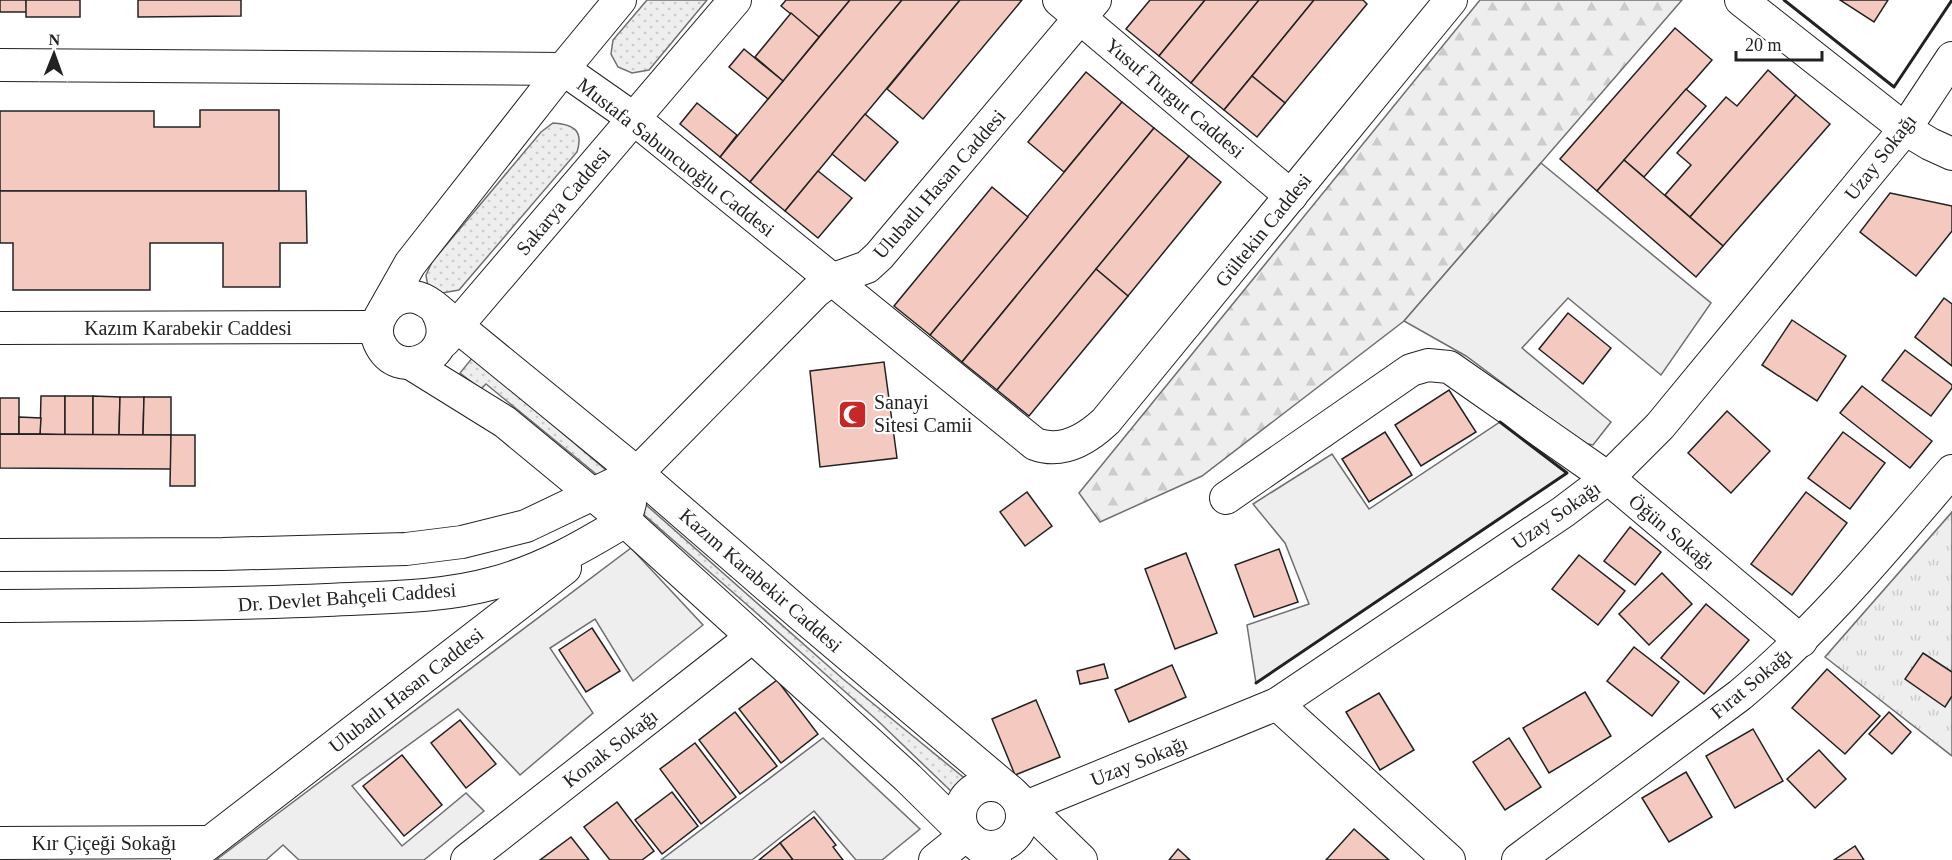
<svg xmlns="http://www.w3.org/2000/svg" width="1952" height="860" font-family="'Times New Roman',serif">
<defs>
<pattern id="grass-dots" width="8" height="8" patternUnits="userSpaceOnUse" patternTransform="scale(1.5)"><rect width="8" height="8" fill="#eee"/><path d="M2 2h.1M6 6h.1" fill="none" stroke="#ccc" stroke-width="1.8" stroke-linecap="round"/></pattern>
<pattern id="forest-firs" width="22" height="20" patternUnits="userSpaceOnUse" patternTransform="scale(1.5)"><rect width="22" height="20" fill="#eee"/><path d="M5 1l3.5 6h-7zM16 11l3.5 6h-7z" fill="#ccc"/></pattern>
<pattern id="park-tufts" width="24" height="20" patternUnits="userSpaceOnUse" patternTransform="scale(1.5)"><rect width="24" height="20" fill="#eee"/><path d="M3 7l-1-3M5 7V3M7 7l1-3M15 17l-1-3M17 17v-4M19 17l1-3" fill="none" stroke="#ccc"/></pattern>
</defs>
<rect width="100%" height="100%" fill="#fff"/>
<!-- grass -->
<g fill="url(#grass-dots)" stroke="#6f6f6f" stroke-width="1.5">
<polygon points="647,0 707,0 649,70 632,73 618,67 611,54 613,40"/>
<path d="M553,123C573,124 584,130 577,152L459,290L442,293L428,287L426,275L432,262L541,132Z"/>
<polygon points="473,357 627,488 843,679 968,781 958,788 955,795 878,721 745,603 618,492 486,384 481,389 460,373"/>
</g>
<!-- forest -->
<polygon fill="url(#forest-firs)" stroke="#6f6f6f" stroke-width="1.5" points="1480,0 1682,0 1404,321 1202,476 1100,522 1079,493"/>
<!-- park -->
<polygon fill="url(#park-tufts)" stroke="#6f6f6f" stroke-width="1.5" points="1952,512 1952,756 1825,657"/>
<!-- garden -->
<g fill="#eee" stroke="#6f6f6f" stroke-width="1.5">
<polygon points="1541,163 1711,303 1661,375 1568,298 1522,348 1611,422 1593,445 1583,443 1466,356 1404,321"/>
<polygon points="1500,422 1567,473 1256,683 1247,625 1309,604 1285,543 1253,504 1332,454 1369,509"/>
<polygon points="631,548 703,625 633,681 595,619 550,648 593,713 520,775 458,709 352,786 402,846 466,793 484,811 424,860 299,860 283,845 266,860 216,860"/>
<polygon points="823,738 920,829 882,860 856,860 814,811 752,860 661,860"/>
</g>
<!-- building -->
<g fill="#f3c9c0" stroke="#222" stroke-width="1.5">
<polygon points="0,0 26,0 27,12 0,12"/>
<rect x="26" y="0" width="54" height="17"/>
<polygon points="138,0 241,0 241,16 138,17"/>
<polygon points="786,0 850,0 819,37 781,6"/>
<polygon points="850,0 902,0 750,182 720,157"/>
<polygon points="902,0 960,0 785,211 750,182"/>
<polygon points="960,0 1022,0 923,119 887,89"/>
<polygon points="1150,0 1205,0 1159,56 1126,29"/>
<polygon points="1205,0 1259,0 1191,83 1159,56"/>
<polygon points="1259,0 1314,0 1224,110 1191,83"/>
<polygon points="1314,0 1363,0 1367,4 1285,103 1252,76"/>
<polygon points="1840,0 1888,0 1874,22"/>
<polygon points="791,13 819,37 783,81 755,57"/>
<polygon points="1675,28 1712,60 1597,191 1560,159"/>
<polygon points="744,49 783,81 768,99 729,67"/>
<polygon points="1768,70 1796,95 1690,217 1665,195 1691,165 1677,153 1726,97 1737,106"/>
<polygon points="1086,72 1122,102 1064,172 1028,142"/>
<polygon points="1252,76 1285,103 1257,137 1224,110"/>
<polygon points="1686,89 1706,106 1644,177 1624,160"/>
<polygon points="1796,95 1830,124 1723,246 1690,217"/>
<polygon points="1122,102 1154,128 962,362 930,335"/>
<polygon points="697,103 737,135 720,157 680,124"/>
<polygon points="200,110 279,110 279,191 0,191 0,111 154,111 154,127 200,127"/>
<polygon points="865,114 898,142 865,181 832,154"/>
<polygon points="1154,128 1189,156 997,390 962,362"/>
<polygon points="1189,156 1221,182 1128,296 1096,269"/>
<polygon points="1624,160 1723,246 1696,277 1597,191"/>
<polygon points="818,171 852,198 818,238 785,211"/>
<polygon points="992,187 1028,217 930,335 894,306"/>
<polygon points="0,191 306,191 307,243 280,243 280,287 223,287 223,243 150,243 150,290 13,290 13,243 0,243"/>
<polygon points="1890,193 1952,206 1952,231 1916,276 1860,232"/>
<polygon points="1096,269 1128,296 1029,416 997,390"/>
<polygon points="1944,298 1952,304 1952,366 1915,337"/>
<polygon points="1568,313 1611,348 1583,384 1539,349"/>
<polygon points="1792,320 1846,356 1817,401 1762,365"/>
<polygon points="1905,350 1952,385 1952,388 1931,416 1882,380"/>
<polygon points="884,362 897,458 820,467 810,371"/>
<polygon points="1862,386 1932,441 1910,468 1840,413"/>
<polygon points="1449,390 1476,432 1421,466 1395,425"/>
<polygon points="41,396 65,396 65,435 40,434"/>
<rect x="65" y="396" width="28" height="39"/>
<polygon points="93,396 120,397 119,435 93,435"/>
<polygon points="120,397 144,397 143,435 119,435"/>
<polygon points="144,397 171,397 171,435 143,435"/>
<rect x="0" y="398" width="19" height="36"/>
<polygon points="1727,411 1770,451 1731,493 1688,453"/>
<polygon points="19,417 41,418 40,434 19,434"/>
<polygon points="1385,432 1412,475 1369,502 1342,459"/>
<polygon points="1843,432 1885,463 1850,509 1808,478"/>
<polygon points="0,434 171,435 171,469 0,468"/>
<polygon points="171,435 195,435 195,486 170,486"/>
<polygon points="1027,492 1052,526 1025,546 1000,512"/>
<polygon points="1806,492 1847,523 1792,595 1751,564"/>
<polygon points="1630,527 1661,552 1635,585 1604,561"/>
<polygon points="1279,549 1298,602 1254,617 1235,565"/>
<polygon points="1186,553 1217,633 1175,649 1145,569"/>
<polygon points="1579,555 1625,591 1598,625 1552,589"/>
<polygon points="1662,573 1692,604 1649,645 1619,614"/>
<polygon points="1706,604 1749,640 1704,694 1661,658"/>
<polygon points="592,628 620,671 586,692 559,650"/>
<polygon points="1634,647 1679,682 1652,716 1607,681"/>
<polygon points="1923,653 1952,672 1952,696 1945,707 1905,679"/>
<polygon points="1104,664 1108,678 1080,684 1077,671"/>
<polygon points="1172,665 1186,697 1129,722 1115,690"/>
<polygon points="1827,669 1880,716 1845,754 1792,708"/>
<polygon points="777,680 818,734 781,763 739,709"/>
<polygon points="1585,692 1611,736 1549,773 1523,728"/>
<polygon points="1379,693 1414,750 1380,770 1346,712"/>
<polygon points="1036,700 1060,757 1015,775 992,719"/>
<polygon points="735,712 777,766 740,794 699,740"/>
<polygon points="1889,712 1911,732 1892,754 1869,734"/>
<polygon points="460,720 496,764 466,788 431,743"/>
<polygon points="1753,729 1783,781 1735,808 1706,756"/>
<polygon points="1509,738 1541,787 1505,810 1473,762"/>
<polygon points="695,743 736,797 701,824 660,769"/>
<polygon points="1819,750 1846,779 1815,808 1787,779"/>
<polygon points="402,755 442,805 404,836 363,786"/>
<polygon points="1686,772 1712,817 1669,842 1642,798"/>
<polygon points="672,792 698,826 662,854 635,820"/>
<polygon points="617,802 654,851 642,860 610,860 584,827"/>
<polygon points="814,817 836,845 833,847 843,860 793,860 780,843"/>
<polygon points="1354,829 1389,860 1326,860"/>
<polygon points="571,837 589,860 540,860"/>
<polygon points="780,843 793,860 759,860"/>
<polygon points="1855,846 1864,860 1834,860"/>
<polygon points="1178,849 1190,860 1169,860"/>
</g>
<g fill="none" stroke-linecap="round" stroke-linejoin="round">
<defs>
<g id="minor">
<polyline points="1059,0 1291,196"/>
<polyline points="1741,0 1905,129 1930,144 1952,154"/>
<path d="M0,65L563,69L633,118L1035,444C1062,454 1087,439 1106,421L1451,0"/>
<path d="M435,308C464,353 402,384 381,346C368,323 389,293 415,297C431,300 445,317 457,326L637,473L801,615L1011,792L1081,860"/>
<polyline points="384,310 410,264 563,69 620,0"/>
<polyline points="0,328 377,327"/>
<polyline points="444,341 735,0"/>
<polyline points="410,363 505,422 625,521 908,778 966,835 995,860"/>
<polyline points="1226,498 1411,370 1428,365 1449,367 1608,478 1801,641"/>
<polyline points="0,555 223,554 406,549 462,542 526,526 637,473 815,292 831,280 867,267 879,256 1095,0"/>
<path d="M0,606C109,605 218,605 327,600C383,597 440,598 494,583C544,569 582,547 625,521L630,503"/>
<polyline points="1277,704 1449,860"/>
<circle cx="991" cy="816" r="31"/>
<polyline points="1026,807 1277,704 1563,512 1608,478 1660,426 1905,129 1952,58"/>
<polyline points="0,843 208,842"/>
<polyline points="187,860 565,568"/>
<polyline points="467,860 752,637"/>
<polyline points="935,860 966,835"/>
<path d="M1518,860L1740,695C1819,629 1885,549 1952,471"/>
</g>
</defs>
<!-- minor casing -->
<use href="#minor" stroke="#222" stroke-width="34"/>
<!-- minor -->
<use href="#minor" stroke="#fff" stroke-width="32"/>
<!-- wall -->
<g stroke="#222" stroke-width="3">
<polyline points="1784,0 1894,87 1952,0"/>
<polyline points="1256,683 1567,473 1500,422"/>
</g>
</g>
<!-- icons -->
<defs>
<symbol id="mosque-square" viewBox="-11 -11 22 22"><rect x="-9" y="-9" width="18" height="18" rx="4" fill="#c62828" stroke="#fff"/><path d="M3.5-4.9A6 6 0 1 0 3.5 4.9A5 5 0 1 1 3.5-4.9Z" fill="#fff"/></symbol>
</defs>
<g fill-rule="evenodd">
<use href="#mosque-square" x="836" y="398" width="33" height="33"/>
</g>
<g text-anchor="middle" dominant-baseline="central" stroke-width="4.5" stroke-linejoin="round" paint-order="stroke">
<!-- street labels -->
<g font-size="20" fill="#222" stroke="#fff">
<text transform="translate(1175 98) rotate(40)">Yusuf Turgut Caddesi</text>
<text transform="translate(676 157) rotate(38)">Mustafa Sabuncuoğlu Caddesi</text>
<text transform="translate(1880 157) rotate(-52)">Uzay Sokağı</text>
<text transform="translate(939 184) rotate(-49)">Ulubatlı Hasan Caddesi</text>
<text transform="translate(563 201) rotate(-50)">Sakarya Caddesi</text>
<text transform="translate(1263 230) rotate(-51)">Gültekin Caddesi</text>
<text x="188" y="328">Kazım Karabekir Caddesi</text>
<text transform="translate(1556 515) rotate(-35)">Uzay Sokağı</text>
<text transform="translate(1672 532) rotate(40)">Öğün Sokağı</text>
<text transform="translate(761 580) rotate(41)">Kazım Karabekir Caddesi</text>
<text transform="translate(347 597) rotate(-4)">Dr. Devlet Bahçeli Caddesi</text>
<text transform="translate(1751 683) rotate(-40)">Fırat Sokağı</text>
<text transform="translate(406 690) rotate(-38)">Ulubatlı Hasan Caddesi</text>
<text transform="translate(610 748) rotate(-38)">Konak Sokağı</text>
<text transform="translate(1139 761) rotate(-22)">Uzay Sokağı</text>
<text x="104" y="843">Kır Çiçeği Sokağı</text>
</g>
<!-- poi labels -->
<g font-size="20" fill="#222" stroke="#fff" text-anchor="start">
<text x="874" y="402">Sanayi<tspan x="874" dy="23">Sitesi Camii</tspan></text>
</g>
</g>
<!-- north arrow -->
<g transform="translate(54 54) rotate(1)" stroke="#ffffff" stroke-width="4.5" paint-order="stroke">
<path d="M0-4.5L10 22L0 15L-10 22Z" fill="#222222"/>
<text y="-9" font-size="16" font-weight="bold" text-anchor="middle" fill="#222222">N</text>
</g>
<!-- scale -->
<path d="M1736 51v9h86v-9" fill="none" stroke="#222222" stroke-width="3"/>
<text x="1745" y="51" font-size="18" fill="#222222" stroke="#ffffff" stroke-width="4.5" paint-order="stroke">20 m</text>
</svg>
